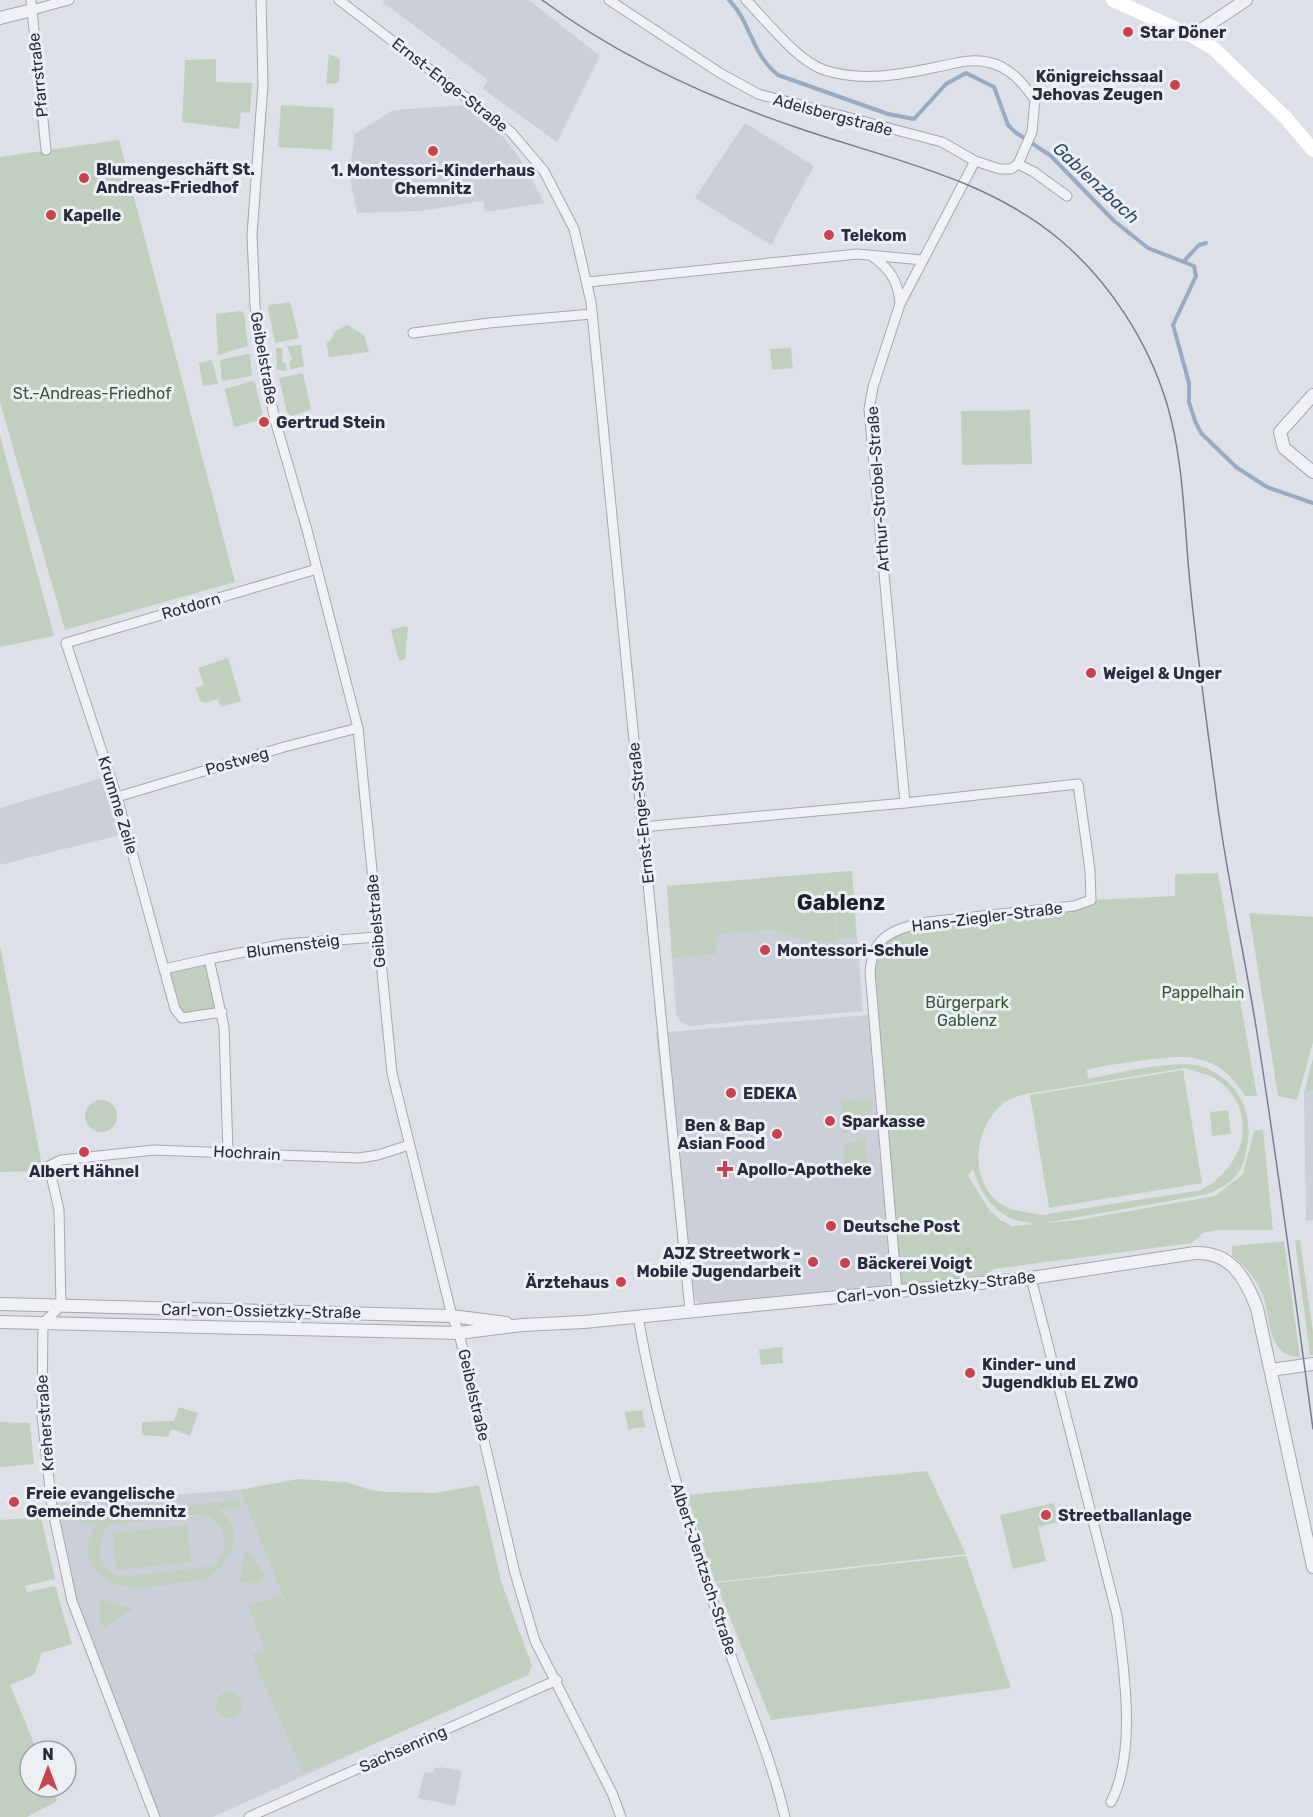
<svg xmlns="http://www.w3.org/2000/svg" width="1313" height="1817" font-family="Rubik,sans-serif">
<rect width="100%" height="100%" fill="#dde0e6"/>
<!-- built -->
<g fill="#cbcfd8">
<polygon points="386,0 529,0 600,56 557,142 483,89 488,80 382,2"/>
<polygon points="465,105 501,134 526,167 544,203 485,212 483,201 419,211 357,213 349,174 355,134 393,110"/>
<polygon points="745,123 814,166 771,245 695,198"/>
<polygon points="109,776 125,834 0,865 0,808"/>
<polygon points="852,871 863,1011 689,1026 681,1022 676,1015 667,886"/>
<polygon points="868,1015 891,1282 880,1289 699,1304 682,1282 656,1033"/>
<polygon points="1313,1059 1313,1220 1306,1221 1304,1093"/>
<polygon points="240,1490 350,1755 213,1817 157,1817 74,1600 56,1503"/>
<polygon points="440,1767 462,1771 455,1806 418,1798 424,1772 433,1773 434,1769"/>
</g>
<!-- green -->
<g fill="#c1d0be" fill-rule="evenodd">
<polygon points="329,54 340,59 339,83 326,84"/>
<polygon points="216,59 216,82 252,83 250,113 241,112 239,129 182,122 185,60"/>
<polygon points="281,105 334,108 332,150 278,147"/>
<polygon points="119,140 235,582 65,630 0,402 0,157"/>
<polygon points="290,302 299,338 275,343 268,308 269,305"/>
<polygon points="241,311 244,313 248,346 218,355 216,314"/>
<polygon points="347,325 364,335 369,352 329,357 326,341 330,341 334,332"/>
<polygon points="301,345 304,366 290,370 289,362 292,359 287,346"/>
<polygon points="276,348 283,348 282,361 286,364 287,371 277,370"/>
<polygon points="791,348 793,368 772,370 770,349"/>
<polygon points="247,354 250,354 252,376 222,381 220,360"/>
<polygon points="212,360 218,384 203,386 199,363"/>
<polygon points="303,373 311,409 292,416 287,413 279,378"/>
<polygon points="252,381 255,383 263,416 261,420 234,427 225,389"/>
<polygon points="1030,410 1032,464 962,465 961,411"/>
<polygon points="0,435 54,636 0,647"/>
<polygon points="405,626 408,628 405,659 399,661 391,630"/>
<polygon points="228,658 241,701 221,707 218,699 205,703 200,701 196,688 204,685 198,668"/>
<polygon points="852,871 854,901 834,903 837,941 812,942 771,930 720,934 715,944 716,954 672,958 667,886"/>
<path d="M1218,873L1257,1096H1245C1218,1051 1185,1054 1138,1061C1121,1064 1103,1065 1087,1070L1088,1079C1116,1074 1178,1058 1203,1067C1240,1081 1255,1114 1246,1152C1245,1160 1241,1171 1235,1177C1227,1186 1214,1192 1203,1195L1045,1223L1078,1220L1215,1196L1243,1174L1254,1131L1263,1129L1273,1230H1218L1203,1233L1192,1243L994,1269L987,1274L988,1282L897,1291L870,972L884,938L900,929L1091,900L1175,896V874ZM1185,1068C1195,1071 1207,1074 1216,1079C1261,1110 1245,1168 1201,1190L1042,1215C1028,1212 1013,1212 1001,1204C967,1180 974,1126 1005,1102C1010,1098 1019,1096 1026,1094ZM973,1169C979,1190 993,1213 1016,1220C1022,1222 1029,1222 1035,1224L1012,1226L1000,1220L990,1211L968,1176Z"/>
<polygon points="853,903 856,937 838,939 835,904"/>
<polygon points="1249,913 1313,917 1313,1042 1297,1100 1278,1096"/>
<polygon points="0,945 43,1171 0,1172"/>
<polygon points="206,964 217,1009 181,1014 168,975 170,971"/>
<polygon points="1313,1059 1313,1090 1304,1093"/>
<polygon points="1183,1070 1202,1183 1049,1208 1030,1095"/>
<polygon points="873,1099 870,1119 842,1135 841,1100"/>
<circle cx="101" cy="1116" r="16"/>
<polygon points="1228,1110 1231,1134 1212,1136 1210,1112"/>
<polygon points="865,1137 868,1171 845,1173 843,1145"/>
<polygon points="1300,1240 1313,1332 1313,1355 1310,1355 1295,1241"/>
<path d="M1284,1241L1300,1357C1267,1357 1271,1319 1263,1296C1257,1279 1245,1267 1232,1255V1246Z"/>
<polygon points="782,1347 783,1363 761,1365 759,1350"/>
<polygon points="179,1407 198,1413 190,1436 172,1429 168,1437 142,1435 142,1422 174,1421"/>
<polygon points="642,1410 645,1427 628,1429 625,1412"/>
<polygon points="0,1422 30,1423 34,1464 0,1467"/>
<polygon points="927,1471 966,1554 715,1582 687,1495"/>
<polygon points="298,1479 345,1482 371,1490 387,1492 435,1493 479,1485 501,1581 532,1666 528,1675 350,1755 333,1719 348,1754 303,1773 252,1655 265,1649 248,1606 281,1595 294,1623 240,1490"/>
<path d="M238,1500L239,1508L218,1510C249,1530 231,1567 204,1579C169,1583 104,1604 89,1558C85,1545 90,1534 97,1523L80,1525V1517ZM203,1514C227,1523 232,1550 213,1566L122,1577C97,1573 93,1540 110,1525Z"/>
<polygon points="1054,1503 1058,1522 1038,1527 1046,1561 1013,1569 1000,1515"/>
<polygon points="41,1517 55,1579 25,1586 27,1592 55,1586 72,1644 42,1653 34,1675 10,1685 37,1751 30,1751 30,1787 51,1787 57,1801 27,1817 0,1817 0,1520"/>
<polygon points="187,1525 191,1562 116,1570 113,1533"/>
<polygon points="246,1549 267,1577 256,1583 239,1583"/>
<polygon points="966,1556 1011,1688 771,1720 716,1583"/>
<polygon points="100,1599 133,1608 104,1628 99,1616"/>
<circle cx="229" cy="1705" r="13"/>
</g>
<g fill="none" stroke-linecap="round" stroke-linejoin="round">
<!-- stream -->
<g stroke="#98abc6" stroke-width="4">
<path d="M729,0C751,22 750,52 778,75L888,114L914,119L946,84L966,73L994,87L1008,125L1015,132L1051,156L1113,220L1148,248L1194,266L1196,276L1173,325L1189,383V402L1195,421L1201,433L1236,467L1267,487L1313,503"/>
<polyline points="1184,261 1199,245 1206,243"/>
</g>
<defs>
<g id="minor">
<polyline points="31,0 46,150"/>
<polyline points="261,0 263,84 252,235 255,305 260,347 275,420 307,530 358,728 392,1073 452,1316 459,1333 515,1573 535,1641 612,1793 621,1817"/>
<polyline points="339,0 511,132 544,171 574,229 591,302 690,1311"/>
<polyline points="609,0 720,73 758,94 942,142 975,161 1000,169 1011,169 1018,164"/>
<path d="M746,0C767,21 796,60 824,70C861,82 900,75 937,67C953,64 970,58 987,62C1009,66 1023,83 1035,100L1032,132L1018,164"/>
<polyline points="32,10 69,0"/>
<polyline points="1018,164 1034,172 1067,196"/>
<path d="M872,256C890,269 898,281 900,303"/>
<polyline points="588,282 857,254 923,260"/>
<polyline points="413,333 489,323 592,314"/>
<polyline points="117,797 284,747 358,728"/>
<polyline points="642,827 905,803"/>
<polyline points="209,959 285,944 377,937"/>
<polyline points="164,969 117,797 66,643 317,569"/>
<polyline points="222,1012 182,1018 175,1009 164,969 209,959 224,1027 228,1153"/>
<path d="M1031,1278L1117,1615C1124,1669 1137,1752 1111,1802"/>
<path d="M897,1291L870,972C873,938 888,932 919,923L1074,906L1091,900L1090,870L1078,784L905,803L869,409L873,387L900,304L975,161"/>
<path d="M638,1316C656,1423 689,1529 723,1632C743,1694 770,1753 785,1817"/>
<polyline points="155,1817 72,1601 52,1507 42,1416 43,1323 61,1306 59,1210 49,1166 61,1160 154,1150 359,1158 378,1155 409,1145"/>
<polyline points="249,1817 557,1680"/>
</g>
<g id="tertiary">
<polyline points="0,18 32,10"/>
<polyline points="1192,36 1246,0"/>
<polyline points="1313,395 1280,432 1284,448 1313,472"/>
<polyline points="0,1304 452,1316 506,1323"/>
<path d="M0,1322L459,1333L522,1325L584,1322L1031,1278L1195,1253C1231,1252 1245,1277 1257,1308L1313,1567"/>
<polyline points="1271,1370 1313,1364"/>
</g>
</defs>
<!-- minor casing -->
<use href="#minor" stroke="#a3a7b0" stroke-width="11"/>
<!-- tertiary casing -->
<use href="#tertiary" stroke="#a3a7b0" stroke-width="14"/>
<!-- minor -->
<use href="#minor" stroke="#eff1f5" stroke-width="9"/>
<!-- tertiary -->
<use href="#tertiary" stroke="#eff1f5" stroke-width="12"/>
<!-- secondary -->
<polyline stroke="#fff" stroke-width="14" points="1113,0 1192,36 1213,48 1286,118 1313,150"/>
<!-- tram -->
<path stroke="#777e90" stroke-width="1.5" d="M542,0C618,56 711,99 801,129C889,159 986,178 1059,239C1109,281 1148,341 1167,404C1185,465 1184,531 1191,593C1198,662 1208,731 1217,801C1227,879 1245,956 1257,1033C1278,1165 1295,1297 1313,1429"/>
</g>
<!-- markers -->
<g fill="#cb424d" stroke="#eceff4" stroke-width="2">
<circle cx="1128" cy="32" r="6"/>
<circle cx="1175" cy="85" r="6"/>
<circle cx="433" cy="151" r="6"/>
<circle cx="84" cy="178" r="6"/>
<circle cx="51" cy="215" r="6"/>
<circle cx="829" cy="235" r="6"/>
<circle cx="264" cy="422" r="6"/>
<circle cx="1091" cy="673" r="6"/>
<circle cx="765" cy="950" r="6"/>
<circle cx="731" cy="1093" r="6"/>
<circle cx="830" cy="1121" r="6"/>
<circle cx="777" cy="1134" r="6"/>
<circle cx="84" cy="1152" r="6"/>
<path d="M722 1160h6v6h6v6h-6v6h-6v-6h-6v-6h6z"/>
<circle cx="831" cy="1226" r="6"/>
<circle cx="813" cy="1262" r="6"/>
<circle cx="845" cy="1263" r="6"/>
<circle cx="621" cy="1282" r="6"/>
<circle cx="970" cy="1373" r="6"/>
<circle cx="14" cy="1502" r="6"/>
<circle cx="1046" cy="1515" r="6"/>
</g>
<g text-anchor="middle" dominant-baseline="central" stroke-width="6" stroke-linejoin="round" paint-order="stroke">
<!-- poi labels -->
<g font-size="16" font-weight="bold" fill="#272d3d" stroke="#eceff4" text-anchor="start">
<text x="1140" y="32">Star Döner</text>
<text x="1163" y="76" text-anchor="end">Königreichssaal<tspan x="1163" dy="18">Jehovas Zeugen</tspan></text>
<text x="96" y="169">Blumengeschäft St.<tspan x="96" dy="18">Andreas-Friedhof</tspan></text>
<text x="433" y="170" text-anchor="middle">1. Montessori-Kinderhaus<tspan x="433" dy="18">Chemnitz</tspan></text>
<text x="63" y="215">Kapelle</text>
<text x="841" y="235">Telekom</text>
<text x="276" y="422">Gertrud Stein</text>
<text x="1103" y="673">Weigel &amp; Unger</text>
<text x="777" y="950">Montessori-Schule</text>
<text x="743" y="1093">EDEKA</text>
<text x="842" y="1121">Sparkasse</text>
<text x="765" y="1125" text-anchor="end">Ben &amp; Bap<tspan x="765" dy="18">Asian Food</tspan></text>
<text x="737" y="1169">Apollo-Apotheke</text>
<text x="84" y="1171" text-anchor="middle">Albert Hähnel</text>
<text x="843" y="1226">Deutsche Post</text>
<text x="801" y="1253" text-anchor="end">AJZ Streetwork -<tspan x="801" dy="18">Mobile Jugendarbeit</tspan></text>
<text x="857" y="1263">Bäckerei Voigt</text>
<text x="609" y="1282" text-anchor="end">Ärztehaus</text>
<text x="982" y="1364">Kinder- und<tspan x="982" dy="18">Jugendklub EL ZWO</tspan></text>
<text x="26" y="1493">Freie evangelische<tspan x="26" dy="18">Gemeinde Chemnitz</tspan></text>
<text x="1058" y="1515">Streetballanlage</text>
</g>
<!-- street labels -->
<g font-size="16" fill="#272d3d" stroke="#eceff4">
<text transform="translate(38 75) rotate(-96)">Pfarrstraße</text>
<text transform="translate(450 85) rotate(38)">Ernst-Enge-Straße</text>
<text transform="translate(833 115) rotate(15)">Adelsbergstraße</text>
<text transform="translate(264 358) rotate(80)">Geibelstraße</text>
<text transform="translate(878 489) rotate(-94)">Arthur-Strobel-Straße</text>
<text transform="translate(191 606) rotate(-16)">Rotdorn</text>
<text transform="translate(237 761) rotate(-16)">Postweg</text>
<text transform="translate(118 805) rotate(73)">Krumme Zeile</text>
<text transform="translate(641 813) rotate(-96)">Ernst-Enge-Straße</text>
<text transform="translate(987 917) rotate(-7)">Hans-Ziegler-Straße</text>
<text transform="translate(376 921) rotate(-95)">Geibelstraße</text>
<text transform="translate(293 946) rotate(-8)">Blumensteig</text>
<text transform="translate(247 1153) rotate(3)">Hochrain</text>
<text transform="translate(936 1287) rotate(-6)">Carl-von-Ossietzky-Straße</text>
<text transform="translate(261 1311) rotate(1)">Carl-von-Ossietzky-Straße</text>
<text transform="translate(474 1395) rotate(77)">Geibelstraße</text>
<text transform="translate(45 1423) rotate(-94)">Kreherstraße</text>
<text transform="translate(704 1569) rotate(72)">Albert-Jentzsch-Straße</text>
<text transform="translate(403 1749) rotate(-24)">Sachsenring</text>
</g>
<!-- park labels -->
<g font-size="16" fill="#385834" stroke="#eceff4">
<text x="92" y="393">St.-Andreas-Friedhof</text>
<text x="1203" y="992">Pappelhain</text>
<text x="967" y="1002">Bürgerpark<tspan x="967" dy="18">Gablenz</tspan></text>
</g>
<!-- water labels -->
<g font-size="18" font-style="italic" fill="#324970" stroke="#eceff4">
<text transform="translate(1096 183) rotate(43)">Gablenzbach</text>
</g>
<!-- district labels -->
<g font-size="22" font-weight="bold" fill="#191e2d" stroke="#eceff4">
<text x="841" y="902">Gablenz</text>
</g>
</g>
<!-- north arrow -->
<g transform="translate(48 1769)"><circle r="28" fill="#eceff4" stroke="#9da1ab" stroke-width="1.5"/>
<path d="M0-4.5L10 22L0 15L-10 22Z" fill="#cb424d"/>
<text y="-9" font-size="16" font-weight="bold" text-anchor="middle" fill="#272d3d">N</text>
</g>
</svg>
